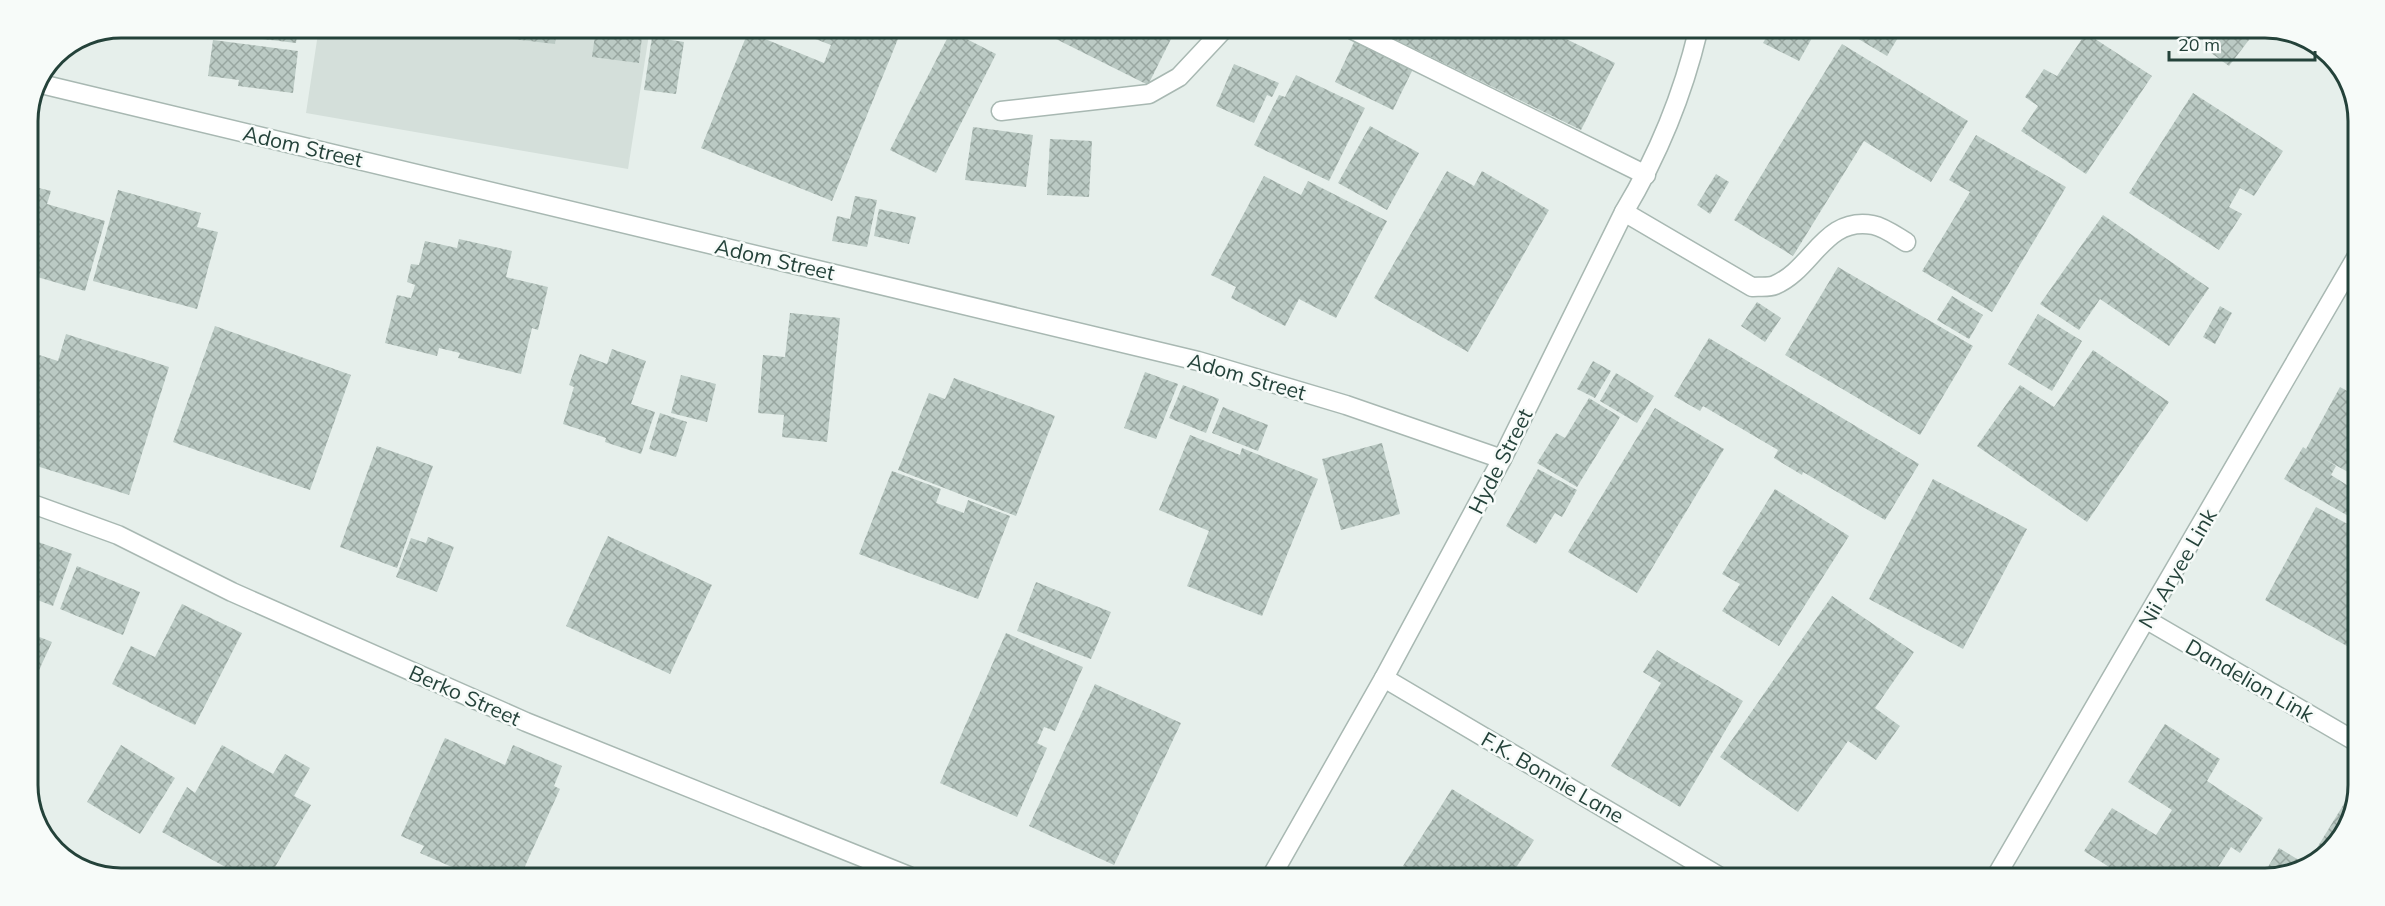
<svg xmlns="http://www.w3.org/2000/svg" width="2385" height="906" font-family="Mulish,sans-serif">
<defs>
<pattern id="building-cross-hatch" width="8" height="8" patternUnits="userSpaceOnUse" patternTransform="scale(1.5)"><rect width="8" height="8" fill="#bbcac4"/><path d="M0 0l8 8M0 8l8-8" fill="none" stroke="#98a6a0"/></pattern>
</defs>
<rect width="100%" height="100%" fill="#e6efeb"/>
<!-- built -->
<polygon fill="#d4dfda" points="319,27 650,28 628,169 306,113"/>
<!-- building -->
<g fill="url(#building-cross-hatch)">
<polygon points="211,27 298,27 296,43 211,33"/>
<polygon points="460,28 557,28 555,44 459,33"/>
<polygon points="596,28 643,28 639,63 592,57"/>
<polygon points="789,29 887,29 900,34 832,201 701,148 748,32 824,63 831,45"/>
<polygon points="1036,29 1176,29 1148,85"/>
<polygon points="1376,30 1548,30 1615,63 1581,130"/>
<polygon points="951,31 996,54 936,173 890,150"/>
<polygon points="1770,31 1816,31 1799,61 1763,43"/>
<polygon points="1845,31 1902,31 1887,56"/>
<polygon points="2214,32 2255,32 2229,66 2203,47"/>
<polygon points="2086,33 2152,76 2086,174 2021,131 2038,106 2025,97 2044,69 2057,76"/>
<polygon points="652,37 684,42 676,94 644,90"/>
<polygon points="213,40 298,51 293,93 238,86 239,80 208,76"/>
<polygon points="1355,40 1413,69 1393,110 1335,82"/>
<polygon points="1842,44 1968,121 1931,182 1864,141 1793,256 1734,220"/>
<polygon points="1234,64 1279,83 1272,97 1267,95 1254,123 1216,106"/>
<polygon points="1296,75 1365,108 1329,181 1254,145 1279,95 1285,97"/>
<polygon points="2193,93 2283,151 2254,196 2240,188 2229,207 2242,214 2219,250 2129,193"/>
<polygon points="1370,126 1419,153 1387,210 1338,183"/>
<polygon points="973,127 1033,135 1026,187 965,180"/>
<polygon points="1976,135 2066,187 1992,312 1922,271 1970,192 1949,180"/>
<polygon points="1050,139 1092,141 1089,197 1047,195"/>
<polygon points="1447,171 1474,186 1482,171 1549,210 1468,352 1374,298"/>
<polygon points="1716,174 1729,182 1710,214 1697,205"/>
<polygon points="1264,176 1301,195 1308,181 1387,221 1336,318 1299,299 1285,326 1231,298 1236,287 1211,275"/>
<polygon points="27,185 51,191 47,204 105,221 85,291 27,274"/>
<polygon points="118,190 201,213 197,227 218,232 197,309 93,281"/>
<polygon points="855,196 877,200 867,247 832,241 837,216 850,219"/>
<polygon points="879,209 916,217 909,244 874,236"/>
<polygon points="2103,215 2209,288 2169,346 2100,299 2079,330 2040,304"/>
<polygon points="459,239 512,251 506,277 548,287 538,330 532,328 521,374 458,358 460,353 439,348 437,356 385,343 397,295 411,298 415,285 407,282 411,264 419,265 425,241 457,248"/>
<polygon points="1838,267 1973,346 1920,435 1785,355"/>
<polygon points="1952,296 1983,315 1969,339 1937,320"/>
<polygon points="1757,302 1781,318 1765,342 1741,326"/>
<polygon points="2220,306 2232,313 2215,344 2203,337"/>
<polygon points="790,313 840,318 827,442 782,437 784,415 758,413 763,355 785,357"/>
<polygon points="2038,314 2082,341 2052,391 2008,364"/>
<polygon points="215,326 351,375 310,490 173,442"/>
<polygon points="66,334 169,367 129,495 27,463 27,372 33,353 58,361"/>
<polygon points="1709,338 1919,464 1885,520 1803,472 1802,475 1774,458 1778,450 1703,406 1700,411 1674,396"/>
<polygon points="612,349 646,361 631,404 655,412 641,454 605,442 606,438 563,424 574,387 569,385 580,354 607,364"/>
<polygon points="2093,350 2169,402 2087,522 1977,446 2020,385 2054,407"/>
<polygon points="1593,361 1611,371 1595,398 1577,389"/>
<polygon points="1145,372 1178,384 1156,439 1124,428"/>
<polygon points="1616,373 1654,396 1637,423 1600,401"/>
<polygon points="681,375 716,384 707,422 671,413"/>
<polygon points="954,378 1055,416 1016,516 898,470 929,393 945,399"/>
<polygon points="1183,385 1219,399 1206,433 1169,418"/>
<polygon points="2340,387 2356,396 2355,476 2323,458 2336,466 2331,475 2355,490 2355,508 2350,517 2284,479 2303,447 2306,449"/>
<polygon points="1589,398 1620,417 1577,487 1537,463 1556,433 1565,438"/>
<polygon points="1223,407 1268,425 1258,451 1212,433"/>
<polygon points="1655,408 1724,449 1637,593 1568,552"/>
<polygon points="660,413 687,422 676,457 649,449"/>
<polygon points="1190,435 1240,455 1242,448 1318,479 1262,616 1187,586 1209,531 1159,510"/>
<polygon points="1382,443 1400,514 1341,530 1322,459"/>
<polygon points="377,446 433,466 397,568 340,547"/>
<polygon points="1538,469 1577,490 1562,517 1555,513 1536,544 1506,526"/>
<polygon points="892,471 941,489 936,503 964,513 968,500 1010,516 978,599 859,554"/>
<polygon points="1933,479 2027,529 1963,649 1869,599"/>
<polygon points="1775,489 1849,536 1779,646 1722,611 1740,584 1722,574"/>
<polygon points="2316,507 2355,528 2354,650 2265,600"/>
<polygon points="608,536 712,585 670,674 566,626"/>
<polygon points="428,537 454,547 437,592 396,577 411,538 426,543"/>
<polygon points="27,538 72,554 53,606 27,596"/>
<polygon points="77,566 140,592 123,635 60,609"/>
<polygon points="1036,582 1111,612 1091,659 1017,631"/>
<polygon points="1832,596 1914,652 1875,708 1900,726 1876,760 1848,741 1798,812 1720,757"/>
<polygon points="182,604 242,633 195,725 112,684 131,646 155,657"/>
<polygon points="27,632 52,642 27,696"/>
<polygon points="1006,633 1083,667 1055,731 1044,727 1037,743 1047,748 1017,817 940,783"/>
<polygon points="1657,650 1743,701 1680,807 1611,766 1661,683 1643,672"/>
<polygon points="1095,684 1181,723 1114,865 1029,826"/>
<polygon points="2165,724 2220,759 2207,781 2263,818 2240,853 2231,847 2213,875 2219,879 2128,879 2084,851 2112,808 2156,835 2172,810 2128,782"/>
<polygon points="445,738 505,765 513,745 562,766 554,786 560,789 521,875 470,875 420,853 424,846 401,836"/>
<polygon points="121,745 175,778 140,834 87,802"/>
<polygon points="222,745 273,774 285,754 310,768 294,796 311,805 271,874 238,874 162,832 187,787 195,793"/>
<polygon points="1452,789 1534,840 1510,877 1421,877 1403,866"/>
<polygon points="2353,789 2353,816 2320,860 2312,856"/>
<polygon points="2279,848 2307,865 2261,879"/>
</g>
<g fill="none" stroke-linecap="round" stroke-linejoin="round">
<defs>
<g id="lane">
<polyline points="1353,30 1646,175"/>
<polyline points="1001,111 1149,94 1179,77 1223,30"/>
<path d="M1624,212L1752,287C1759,286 1768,288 1775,285C1813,269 1824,216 1873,225C1884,227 1896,236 1906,242"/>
</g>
<g id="street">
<polyline points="41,84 1198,361 1346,405 1502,459"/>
<polyline points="27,502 118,535 232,592 526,722 909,876"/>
<polyline points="2147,620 2353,740"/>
<polyline points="1384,678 1722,878"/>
<path d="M1271,877L1384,678L1502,459L1624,212C1657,157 1683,94 1698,31"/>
<polyline points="1995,878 2357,256"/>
</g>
</defs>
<!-- lane casing -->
<use href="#lane" stroke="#a8b8b2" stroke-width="21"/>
<!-- street casing -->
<use href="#street" stroke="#a8b8b2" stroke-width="21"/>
<!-- lane -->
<use href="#lane" stroke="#fff" stroke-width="18"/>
<!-- street -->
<use href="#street" stroke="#fff" stroke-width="18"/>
</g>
<g text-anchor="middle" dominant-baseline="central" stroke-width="5" stroke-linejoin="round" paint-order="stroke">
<!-- street labels -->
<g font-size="21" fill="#24423a" stroke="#f7fbf9">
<text transform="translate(303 146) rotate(13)">Adom Street</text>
<text transform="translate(775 259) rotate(13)">Adom Street</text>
<text transform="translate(1247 376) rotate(16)">Adom Street</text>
<text transform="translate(1500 461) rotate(-63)">Hyde Street</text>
<text transform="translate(2177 568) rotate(-60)">Nii Aryee Link</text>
<text transform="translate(2250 680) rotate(30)">Dandelion Link</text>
<text transform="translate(465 695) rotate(24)">Berko Street</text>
<text transform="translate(1553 777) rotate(30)">F.K. Bonnie Lane</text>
</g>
</g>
<!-- crop -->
<path d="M0 0H2385V906H0ZM121 38H2265A83 83 0 0 1 2348 121V785A83 83 0 0 1 2265 868H121A83 83 0 0 1 38 785V121A83 83 0 0 1 121 38Z" fill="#f7fbf9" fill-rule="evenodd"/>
<path fill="none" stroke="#24423a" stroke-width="3" d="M121 38H2265A83 83 0 0 1 2348 121V785A83 83 0 0 1 2265 868H121A83 83 0 0 1 38 785V121A83 83 0 0 1 121 38Z"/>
<!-- scale -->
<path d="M2169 51v9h146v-9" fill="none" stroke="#24423a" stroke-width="3"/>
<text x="2178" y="51" font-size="18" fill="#24423a" stroke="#f7fbf9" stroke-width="4.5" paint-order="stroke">20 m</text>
</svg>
